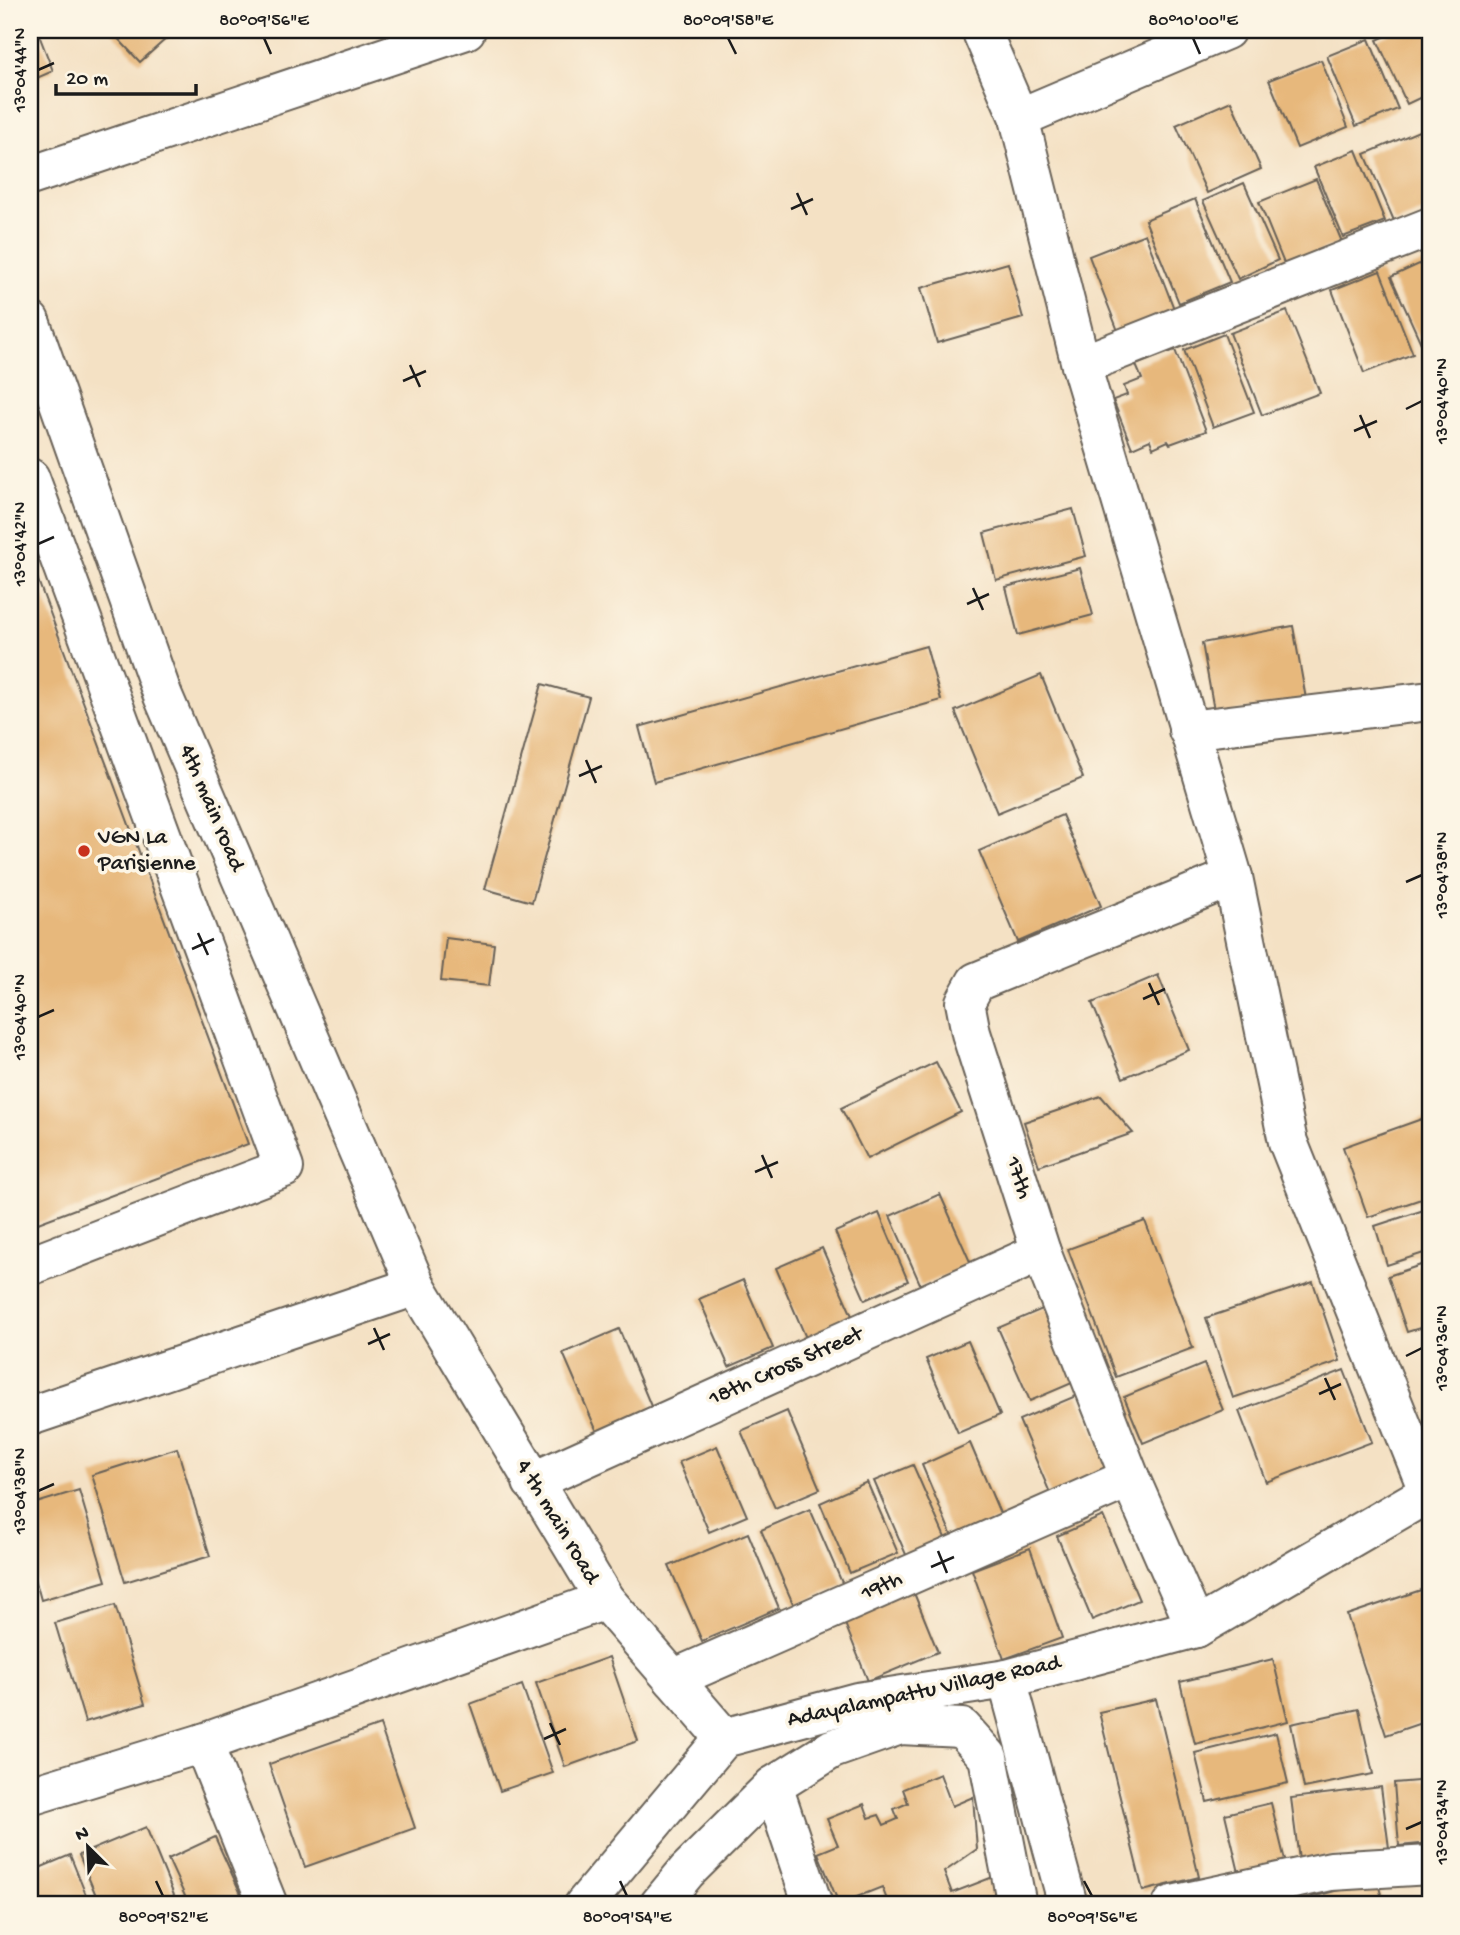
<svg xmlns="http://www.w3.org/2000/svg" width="1460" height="1935" font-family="'Gochi Hand',sans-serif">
<rect width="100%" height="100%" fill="#fcf5e5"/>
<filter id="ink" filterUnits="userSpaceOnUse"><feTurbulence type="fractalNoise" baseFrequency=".0143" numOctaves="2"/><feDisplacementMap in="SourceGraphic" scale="14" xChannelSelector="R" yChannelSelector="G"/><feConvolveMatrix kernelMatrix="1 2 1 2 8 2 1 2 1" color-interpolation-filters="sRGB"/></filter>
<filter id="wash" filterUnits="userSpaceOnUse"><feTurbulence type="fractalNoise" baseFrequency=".00686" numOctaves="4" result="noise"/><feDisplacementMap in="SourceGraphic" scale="28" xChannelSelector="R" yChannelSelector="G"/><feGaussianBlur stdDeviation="1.57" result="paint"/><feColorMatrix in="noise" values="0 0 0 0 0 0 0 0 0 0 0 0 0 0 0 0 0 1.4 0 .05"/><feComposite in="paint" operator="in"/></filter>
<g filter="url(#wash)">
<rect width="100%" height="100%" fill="#f4e1c4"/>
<g id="blocks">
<!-- building -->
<g fill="#e7b87b">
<polygon points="30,30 37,30 53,71 30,81"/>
<polygon points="110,30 176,30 140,62"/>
<polygon points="1399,30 1430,30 1430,93 1407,104 1377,40"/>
<polygon points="1369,39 1398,109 1356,126 1327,56"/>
<polygon points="1321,60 1348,127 1297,148 1269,80"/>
<polygon points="1231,101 1261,169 1207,193 1176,125"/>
<polygon points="1421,130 1430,153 1430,209 1395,223 1365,154"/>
<polygon points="1356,150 1385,221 1343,237 1314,167"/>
<polygon points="1316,179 1342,242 1285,266 1259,202"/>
<polygon points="1244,183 1278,260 1238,279 1203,201"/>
<polygon points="1195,199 1230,282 1179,303 1145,220"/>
<polygon points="1145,234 1176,314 1120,336 1089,256"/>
<polygon points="1430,259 1430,347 1424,350 1391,277"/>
<polygon points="1008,263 1023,318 937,343 921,288"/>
<polygon points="1380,271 1413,354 1364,373 1332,290"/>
<polygon points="1287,311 1320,393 1262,415 1230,333"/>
<polygon points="1224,334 1254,412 1213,427 1184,350"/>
<polygon points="1175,350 1206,431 1170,444 1168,441 1153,448 1150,440 1132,448 1113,400 1127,395 1124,386 1142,379 1136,365"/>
<polygon points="1073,509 1086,556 996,580 984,533"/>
<polygon points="30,559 248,1144 30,1226"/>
<polygon points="1080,568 1093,615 1018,635 1006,587"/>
<polygon points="1293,626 1306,699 1215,716 1202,643"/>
<polygon points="926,646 941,700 654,782 639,727"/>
<polygon points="1041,675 1083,778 997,813 955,711"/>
<polygon points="542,684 589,697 532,902 485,889"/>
<polygon points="1062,815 1101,906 1018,942 979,851"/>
<polygon points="446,938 494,944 489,986 441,981"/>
<polygon points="1158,975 1189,1050 1123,1078 1092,1003"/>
<polygon points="936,1062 961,1112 867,1159 841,1108"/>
<polygon points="1101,1096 1133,1133 1039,1166 1024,1122"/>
<polygon points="1430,1116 1430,1196 1368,1217 1343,1147"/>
<polygon points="940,1194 971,1264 921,1286 890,1216"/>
<polygon points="1430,1208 1430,1251 1387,1265 1375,1226"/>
<polygon points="879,1213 908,1281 865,1300 835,1232"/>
<polygon points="1145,1221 1193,1348 1116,1377 1068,1249"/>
<polygon points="822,1248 853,1318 806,1338 776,1268"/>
<polygon points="1430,1262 1430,1325 1407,1332 1388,1276"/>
<polygon points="743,1280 773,1348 729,1367 699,1299"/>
<polygon points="1313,1282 1340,1361 1233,1398 1206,1318"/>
<polygon points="1047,1307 1079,1380 1030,1401 998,1328"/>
<polygon points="619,1329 653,1411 598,1434 563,1353"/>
<polygon points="968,1341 1000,1415 958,1433 926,1359"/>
<polygon points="1204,1364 1223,1410 1143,1443 1124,1397"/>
<polygon points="1344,1370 1372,1442 1266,1482 1239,1411"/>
<polygon points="1078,1395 1113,1474 1053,1500 1019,1420"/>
<polygon points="787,1411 820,1489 775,1508 741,1431"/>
<polygon points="970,1443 1002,1518 953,1539 922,1465"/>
<polygon points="717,1446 747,1516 709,1532 679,1462"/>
<polygon points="177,1448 210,1556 125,1582 92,1475"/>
<polygon points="913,1465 946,1540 907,1557 874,1481"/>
<polygon points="867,1482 898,1553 850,1573 820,1503"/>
<polygon points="79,1490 106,1581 41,1600 30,1560 30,1505"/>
<polygon points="810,1509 843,1585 794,1606 761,1530"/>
<polygon points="1103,1516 1139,1600 1092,1620 1057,1536"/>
<polygon points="748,1533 779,1608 702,1641 669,1566"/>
<polygon points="1030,1548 1062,1638 1004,1659 972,1570"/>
<polygon points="1430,1587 1430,1720 1386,1735 1347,1615"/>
<polygon points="912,1588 938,1652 868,1681 842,1616"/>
<polygon points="115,1605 145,1704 85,1722 55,1623"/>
<polygon points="609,1657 638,1741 565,1767 536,1683"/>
<polygon points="1273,1659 1288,1721 1195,1744 1180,1682"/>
<polygon points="522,1685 553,1773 500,1791 470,1704"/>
<polygon points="1156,1699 1199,1877 1143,1891 1099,1712"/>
<polygon points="1359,1709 1373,1774 1304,1788 1291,1724"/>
<polygon points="380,1725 415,1828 305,1867 269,1764"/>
<polygon points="1276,1733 1288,1783 1207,1802 1195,1753"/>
<polygon points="940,1774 952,1806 973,1797 977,1849 944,1872 952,1893 993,1877 995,1905 889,1905 882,1887 839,1904 818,1853 838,1845 827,1819 864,1804 869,1818 879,1815 884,1825 898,1819 894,1809 908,1803 903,1789"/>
<polygon points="1430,1780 1430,1843 1399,1846 1394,1783"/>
<polygon points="1381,1787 1389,1848 1299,1860 1291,1798"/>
<polygon points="1271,1803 1287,1869 1241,1881 1225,1814"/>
<polygon points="146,1827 178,1905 100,1905 79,1855"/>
<polygon points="215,1837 246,1905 189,1905 168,1859"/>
<polygon points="70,1855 90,1905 37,1905 30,1888 30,1872"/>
<polygon points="1377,1880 1384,1905 1314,1905 1312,1897"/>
</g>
</g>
</g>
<g filter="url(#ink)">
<use href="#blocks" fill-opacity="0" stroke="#686157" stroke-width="2"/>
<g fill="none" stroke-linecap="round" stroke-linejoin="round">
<defs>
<g id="minor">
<polyline points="981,30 1019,118 1081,365 1233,877 1288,1142 1429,1493"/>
<polyline points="1019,118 1226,30"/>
<polyline points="30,176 466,30"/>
<polyline points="30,321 163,696 416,1286 605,1600 724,1738"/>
<polyline points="1081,365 1430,227"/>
<polyline points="30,478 284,1168 30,1266"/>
<polyline points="1188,730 1430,701"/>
<polyline points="30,1416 416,1286"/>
<polyline points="532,1482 1041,1252"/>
<polyline points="1196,1628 1130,1478 1041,1252 971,1033 965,1002 976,982 1233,877"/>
<polyline points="673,1679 1130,1478"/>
<polyline points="1007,1679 1068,1905"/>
<polyline points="203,1743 268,1905"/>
<polyline points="773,1786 813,1905"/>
<polyline points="30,1796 203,1743 605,1600"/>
<polyline points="584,1905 724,1738 857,1702 1007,1679 1196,1628 1430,1492"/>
<polyline points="659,1905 687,1871 773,1786 832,1749 900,1725 962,1728 988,1757 1017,1905"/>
<polyline points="1172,1905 1331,1871 1430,1865"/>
</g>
</defs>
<!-- minor casing -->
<use href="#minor" stroke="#686157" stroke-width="42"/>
<!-- minor -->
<use href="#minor" stroke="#fff" stroke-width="38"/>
</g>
</g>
<!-- ticks -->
<path fill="none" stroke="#1c1c1c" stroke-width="2.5" d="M264,38L271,54M728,38L736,54M1193,38L1200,54M38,70L54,63M797,193L807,215M791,209L813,199M410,365L420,387M403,381L426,371M1406,409L1422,401M1360,415L1370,438M1354,431L1377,421M38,544L54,537M973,588L983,610M967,604L989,594M586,760L596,783M579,776L602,766M1406,882L1422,875M198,933L208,955M192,949L214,939M1149,983L1159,1005M1143,999L1165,989M38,1017L54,1010M762,1155L772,1178M755,1172L778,1162M374,1328L384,1350M368,1344L390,1334M1406,1356L1422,1348M1325,1378L1335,1400M1319,1394L1341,1384M38,1491L54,1484M938,1551L947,1573M931,1567L954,1557M550,1723L560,1745M544,1739L566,1729M1406,1829L1422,1822M156,1881L163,1896M620,1881L627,1896M1084,1881L1092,1896"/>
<!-- markers -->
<circle fill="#c8321e" stroke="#fcf5e5" stroke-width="2.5" cx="84" cy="851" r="7"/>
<g text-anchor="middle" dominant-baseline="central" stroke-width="7" stroke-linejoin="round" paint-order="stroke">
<!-- street labels -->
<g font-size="23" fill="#1c1c1c" stroke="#fcf5e5">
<text transform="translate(211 808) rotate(67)">4th main road</text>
<text transform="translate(1018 1178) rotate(72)">17th</text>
<text transform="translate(786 1367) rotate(-24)">18th Cross Street</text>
<text transform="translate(557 1522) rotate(59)">4 th main road</text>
<text transform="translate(882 1587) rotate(-24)">19th</text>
<text transform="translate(924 1692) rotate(-12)">Adayalampattu Village Road</text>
</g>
<!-- poi labels -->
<g font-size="23" fill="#1c1c1c" stroke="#fcf5e5" text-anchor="start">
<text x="98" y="838">VGN La<tspan x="98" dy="26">Parisienne</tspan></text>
</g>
</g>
<!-- margin -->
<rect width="1460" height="1935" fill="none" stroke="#fcf5e5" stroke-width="77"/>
<!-- north arrow -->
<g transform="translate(88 1847) rotate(336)" stroke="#fcf5e5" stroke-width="5" paint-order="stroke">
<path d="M0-5L12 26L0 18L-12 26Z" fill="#1c1c1c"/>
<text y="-10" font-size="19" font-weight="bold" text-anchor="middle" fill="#1c1c1c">N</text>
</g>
<!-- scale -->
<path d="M56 84v10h140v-10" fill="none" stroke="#1c1c1c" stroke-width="3.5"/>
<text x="66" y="84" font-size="21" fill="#1c1c1c" stroke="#fcf5e5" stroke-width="5" paint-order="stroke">20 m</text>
<rect x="38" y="38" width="1384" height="1858" fill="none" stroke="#1c1c1c" stroke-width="2.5"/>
<g font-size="18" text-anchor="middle" fill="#1c1c1c">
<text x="264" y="25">80°09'56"E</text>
<text x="728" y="25">80°09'58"E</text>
<text x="1193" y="25">80°10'00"E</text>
<text transform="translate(19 70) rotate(-90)" y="6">13°04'44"N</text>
<text transform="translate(1441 401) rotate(-90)" y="6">13°04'40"N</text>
<text transform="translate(19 544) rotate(-90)" y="6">13°04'42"N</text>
<text transform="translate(1441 875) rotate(-90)" y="6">13°04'38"N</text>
<text transform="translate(19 1017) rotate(-90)" y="6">13°04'40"N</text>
<text transform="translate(1441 1348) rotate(-90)" y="6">13°04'36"N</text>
<text transform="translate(19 1491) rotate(-90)" y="6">13°04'38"N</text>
<text transform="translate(1441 1822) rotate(-90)" y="6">13°04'34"N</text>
<text x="163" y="1922">80°09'52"E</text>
<text x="627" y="1922">80°09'54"E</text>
<text x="1092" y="1922">80°09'56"E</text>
</g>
</svg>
